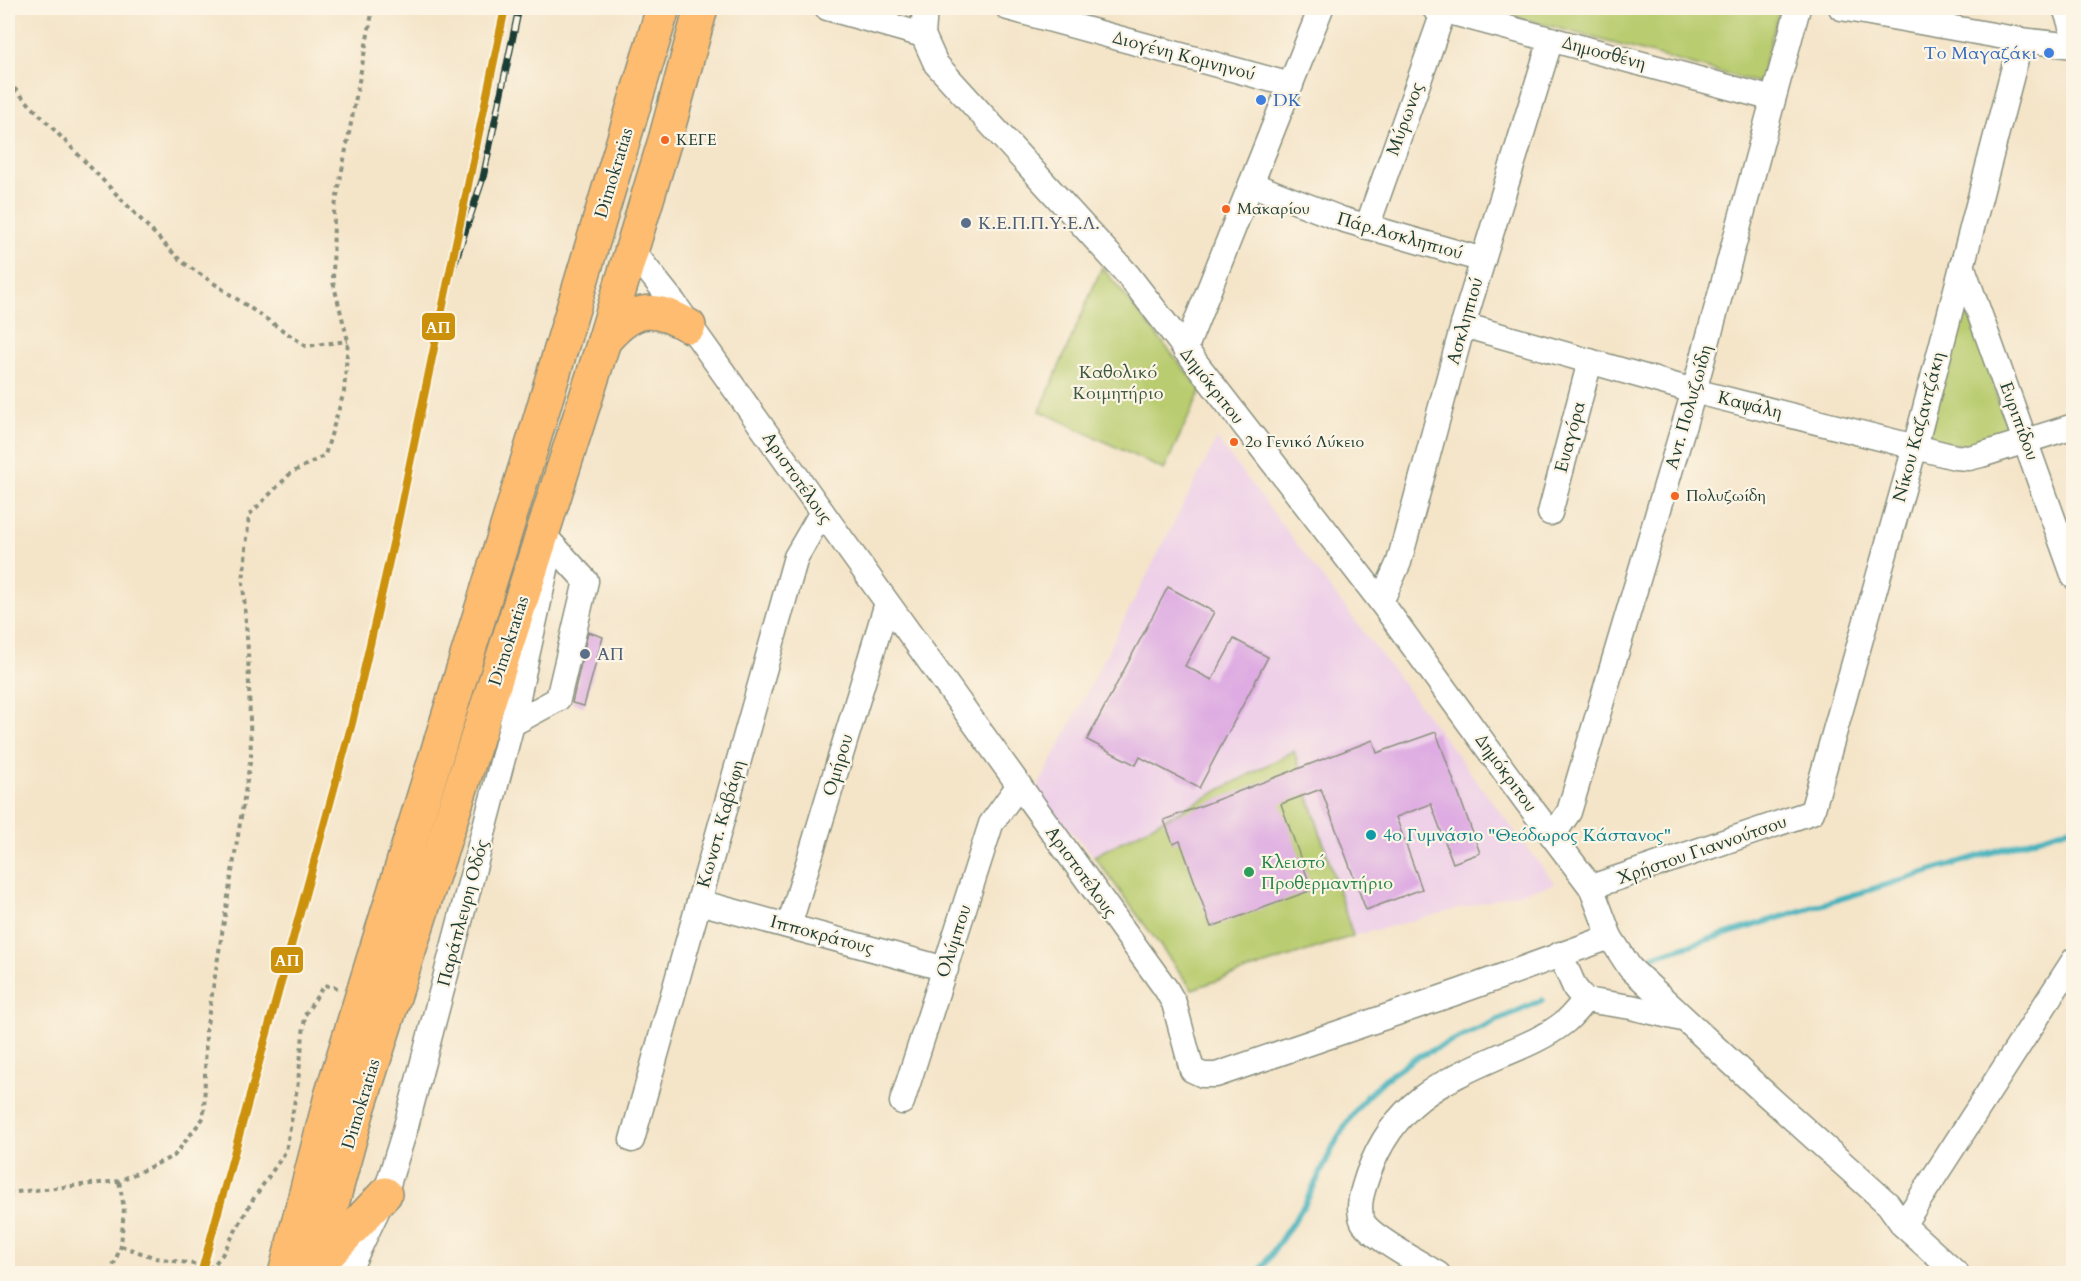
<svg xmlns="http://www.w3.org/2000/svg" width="2081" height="1281" font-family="Cardo,serif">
<rect width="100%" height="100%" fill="#fcf5e5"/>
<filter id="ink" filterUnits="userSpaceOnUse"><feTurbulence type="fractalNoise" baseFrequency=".0167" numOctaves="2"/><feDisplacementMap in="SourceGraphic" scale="12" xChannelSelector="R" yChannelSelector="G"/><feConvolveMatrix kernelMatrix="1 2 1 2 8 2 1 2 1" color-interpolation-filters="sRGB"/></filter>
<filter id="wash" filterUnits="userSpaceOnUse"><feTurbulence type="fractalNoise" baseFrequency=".008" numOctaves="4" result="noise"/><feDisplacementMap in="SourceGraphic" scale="24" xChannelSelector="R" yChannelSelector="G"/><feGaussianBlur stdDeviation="1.35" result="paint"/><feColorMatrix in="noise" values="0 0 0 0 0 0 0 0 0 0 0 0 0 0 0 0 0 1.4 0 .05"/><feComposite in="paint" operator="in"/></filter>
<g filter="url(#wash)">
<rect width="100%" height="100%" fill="#f4e4c8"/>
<!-- built -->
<polygon fill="#eed0e8" points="1217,439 1555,884 1353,936 1294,751 1094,856 1035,793"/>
<!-- green -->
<g fill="#b9cc70" stroke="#6c8452" stroke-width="1.5">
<polygon points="1484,8 1762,8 1779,12 1759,83"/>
<polygon points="1102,267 1201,390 1164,470 1040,411"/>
<polygon points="1963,294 2009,433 1966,446 1928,439"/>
<polygon points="1294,751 1353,936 1192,989 1094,856"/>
</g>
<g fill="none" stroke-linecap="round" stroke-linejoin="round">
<!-- stream -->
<g stroke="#41b1bc" stroke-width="6">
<polyline points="1654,956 2074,827"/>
<polyline points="1258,1274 1305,1204 1337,1139 1351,1117 1366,1097 1385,1079 1413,1059 1542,1000"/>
</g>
</g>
<g id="blocks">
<!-- building -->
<g fill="#deace2">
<polygon points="1168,587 1214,612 1185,666 1212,680 1234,639 1268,657 1199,788 1140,757 1136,765 1087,740"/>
<polygon points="588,632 603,637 584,706 572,703"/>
<polygon points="1436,732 1480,853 1453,863 1431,804 1396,817 1422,889 1366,910 1321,789 1281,804 1312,890 1211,927 1180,841 1173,844 1164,820 1373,740 1377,753"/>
</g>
</g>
</g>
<g filter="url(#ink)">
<use href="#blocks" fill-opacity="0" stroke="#8a907e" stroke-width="1.5"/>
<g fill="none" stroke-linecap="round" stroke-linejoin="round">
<defs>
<g id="minor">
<polyline points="827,8 923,35"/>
<polyline points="925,8 923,35 936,64 1128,275 1381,602 1526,801 1591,887 1610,937 1630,968 1759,1088 1888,1204 1903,1225 1957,1274"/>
<polyline points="1008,8 1291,85"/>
<polyline points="1434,8 1773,99"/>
<polyline points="1841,8 2021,40 2074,46"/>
<polyline points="2065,8 2074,35"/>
<polyline points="1251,184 1341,219 1483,260"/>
<polyline points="1367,227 1444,10"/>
<polyline points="632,250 674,303 822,512 1166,989 1174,1003 1192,1070 1203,1075 1216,1075 1461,991 1610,937"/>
<polyline points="1962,265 2074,577"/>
<polyline points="1463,325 1694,391 1955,457 1969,458 1981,455 2074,426"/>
<polyline points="1185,350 1321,8"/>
<polyline points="1550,513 1590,361"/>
<polyline points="1381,602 1399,562 1463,325 1551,39"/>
<polyline points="512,724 558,699 586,581 552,544"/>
<polyline points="1553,835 1569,812 1694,391 1798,8"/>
<polyline points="1591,887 1812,812 1915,447 2021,40"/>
<polyline points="699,902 946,969"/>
<polyline points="789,926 887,603"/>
<polyline points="1560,954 1575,988 1585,1000 1631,1007 1682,1019"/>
<polyline points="902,1102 991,824 1019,785"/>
<polyline points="632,1140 796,557 822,512"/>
<polyline points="1903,1225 2074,960"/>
<polyline points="347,1274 385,1194 405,1130 512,724 549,556"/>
<path d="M1438,1274C1422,1264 1370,1236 1363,1222C1356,1207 1363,1189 1368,1174C1394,1103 1438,1083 1502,1055C1524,1046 1548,1036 1566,1021C1573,1015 1579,1007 1585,1000"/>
</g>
<g id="highway">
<path d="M604,341C632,308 651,304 689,326"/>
<polyline points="319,1264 385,1194"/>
<polyline points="285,1274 331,1096 531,449 663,8"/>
<polyline points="313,1274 357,1113 604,341 665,140 701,8"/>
</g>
</defs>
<!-- minor casing -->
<use href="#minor" stroke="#8a907e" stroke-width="27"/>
<!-- highway casing -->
<use href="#highway" stroke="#8a907e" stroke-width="36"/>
<!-- path -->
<g stroke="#8a907e" stroke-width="4" stroke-dasharray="4.5 4.5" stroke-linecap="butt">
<polyline points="8,82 181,261 306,346 348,341"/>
<polyline points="8,1193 119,1181 174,1156 204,1117 206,1031 251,756 248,651 243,583 249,515 291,473 325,455 344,392 348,341 333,282 334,212 373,8"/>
<polyline points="121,1246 156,1258 212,1267 222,1255 252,1201 286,1151 298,1082 305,1015 324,985 338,988"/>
<polyline points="110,1274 121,1246 124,1208 119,1181"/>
</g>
<!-- minor -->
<use href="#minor" stroke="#fff" stroke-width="24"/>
<!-- highway -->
<use href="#highway" stroke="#fdbc70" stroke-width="33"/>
<defs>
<polyline id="rail" points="442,301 483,178 519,8"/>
</defs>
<!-- rail casing -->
<use href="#rail" stroke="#1f3d34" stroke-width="7"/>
<!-- rail -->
<use href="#rail" stroke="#fcf5e5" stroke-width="4.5" stroke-dasharray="14" stroke-linecap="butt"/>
<defs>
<polyline id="rail-1" points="201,1274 352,723 395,535 505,8"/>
</defs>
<!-- rail-1 casing -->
<use href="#rail-1" stroke="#fcf5e5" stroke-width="12"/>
<!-- rail-1 -->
<use href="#rail-1" stroke="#cc910a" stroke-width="8"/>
</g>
</g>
<!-- markers -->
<g fill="#3f7fe0" stroke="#fcf5e5" stroke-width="2">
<circle cx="2049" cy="53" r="6"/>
<circle cx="1261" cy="100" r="6"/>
</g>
<g fill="#f26522" stroke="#fcf5e5" stroke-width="2">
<circle cx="665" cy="140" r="5"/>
<circle cx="1226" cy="209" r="5"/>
<circle cx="1234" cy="442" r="5"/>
<circle cx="1675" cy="496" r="5"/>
</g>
<g fill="#5c6f8a" stroke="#fcf5e5" stroke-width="2">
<circle cx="966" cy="223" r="6"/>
<circle cx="585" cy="654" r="6"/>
</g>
<circle fill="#0f9aa8" stroke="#fcf5e5" stroke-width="2" cx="1371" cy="835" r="6"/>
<circle fill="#2e9e5b" stroke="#fcf5e5" stroke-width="2" cx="1249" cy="872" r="6"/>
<g text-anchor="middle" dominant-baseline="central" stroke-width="4.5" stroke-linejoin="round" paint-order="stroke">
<!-- bus labels -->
<g font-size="16" fill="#1f3d34" stroke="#fcf5e5" text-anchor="start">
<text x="676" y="140">ΚΕΓΕ</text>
<text x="1237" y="209">Μακαρίου</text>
<text x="1245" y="442">2ο Γενικό Λύκειο</text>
<text x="1686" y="496">Πολυζωίδη</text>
</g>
<!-- street labels -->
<g font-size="18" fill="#1f3d34" stroke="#fcf5e5">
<text transform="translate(1604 53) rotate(15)">Δημοσθένη</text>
<text transform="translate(1184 56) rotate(15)">Διογένη Κομνηνού</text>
<text transform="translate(1405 119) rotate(-70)">Μύρωνος</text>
<text transform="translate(614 173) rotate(-73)">Dimokratias</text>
<text transform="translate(1400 236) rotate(16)">Πάρ.Ασκληπιού</text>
<text transform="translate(1465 321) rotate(-74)">Ασκληπιού</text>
<text transform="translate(1212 386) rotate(52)">Δημόκριτου</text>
<text transform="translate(1750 405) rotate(14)">Καψάλη</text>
<text transform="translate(1689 407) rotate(-74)">Αντ. Πολυζωίδη</text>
<text transform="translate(2019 421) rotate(70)">Ευριπίδου</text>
<text transform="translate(1919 427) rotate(-75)">Νίκου Καζαντζάκη</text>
<text transform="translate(1570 437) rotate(-75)">Ευαγόρα</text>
<text transform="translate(797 478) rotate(55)">Αριστοτέλους</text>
<text transform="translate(509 641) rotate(-72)">Dimokratias</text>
<text transform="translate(838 765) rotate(-73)">Ομήρου</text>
<text transform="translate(1506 773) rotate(54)">Δημόκριτου</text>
<text transform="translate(721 824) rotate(-74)">Κωνστ. Καβάφη</text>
<text transform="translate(1702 850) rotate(-19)">Χρήστου Γιαννούτσου</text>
<text transform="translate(1081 872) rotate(54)">Αριστοτέλους</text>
<text transform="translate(463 913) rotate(-75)">Παράπλευρη Οδός</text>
<text transform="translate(822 935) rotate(15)">Ιπποκράτους</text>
<text transform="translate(954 941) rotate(-72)">Ολύμπου</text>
<text transform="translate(361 1104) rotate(-73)">Dimokratias</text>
</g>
<!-- shop labels -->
<g font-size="18" fill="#366cbe" stroke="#fcf5e5" text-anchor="end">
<text x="2037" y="53">Το Μαγαζάκι</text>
<text x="1273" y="100" text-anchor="start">DK</text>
</g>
<!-- service labels -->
<g font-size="18" fill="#4e5e75" stroke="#fcf5e5" text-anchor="start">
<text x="978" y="223">Κ.Ε.Π.Π.Υ.Ε.Λ.</text>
<text x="597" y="654">ΑΠ</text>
</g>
<!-- park labels -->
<g font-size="18" fill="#3e5a40" stroke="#fcf5e5">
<text x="1118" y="372">Καθολικό<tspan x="1118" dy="21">Κοιμητήριο</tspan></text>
</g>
<!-- culture labels -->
<g font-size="18" fill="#0d838f" stroke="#fcf5e5" text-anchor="start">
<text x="1383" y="835">4ο Γυμνάσιο "Θεόδωρος Κάστανος"</text>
</g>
<!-- leisure labels -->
<g font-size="18" fill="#27864d" stroke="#fcf5e5" text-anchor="start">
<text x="1261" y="862">Κλειστό<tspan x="1261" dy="21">Προθερμαντήριο</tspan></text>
</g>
</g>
<g stroke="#fcf5e5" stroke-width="2">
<rect x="421" y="312" width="35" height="29" rx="6" fill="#cc910a"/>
<rect x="270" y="946" width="34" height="28" rx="6" fill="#cc910a"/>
</g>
<g font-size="16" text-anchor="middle" font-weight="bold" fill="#fff">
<text x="438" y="333">ΑΠ</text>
<text x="287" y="966">ΑΠ</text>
</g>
<!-- margin -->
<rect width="2081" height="1281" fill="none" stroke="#fcf5e5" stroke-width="30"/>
</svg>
